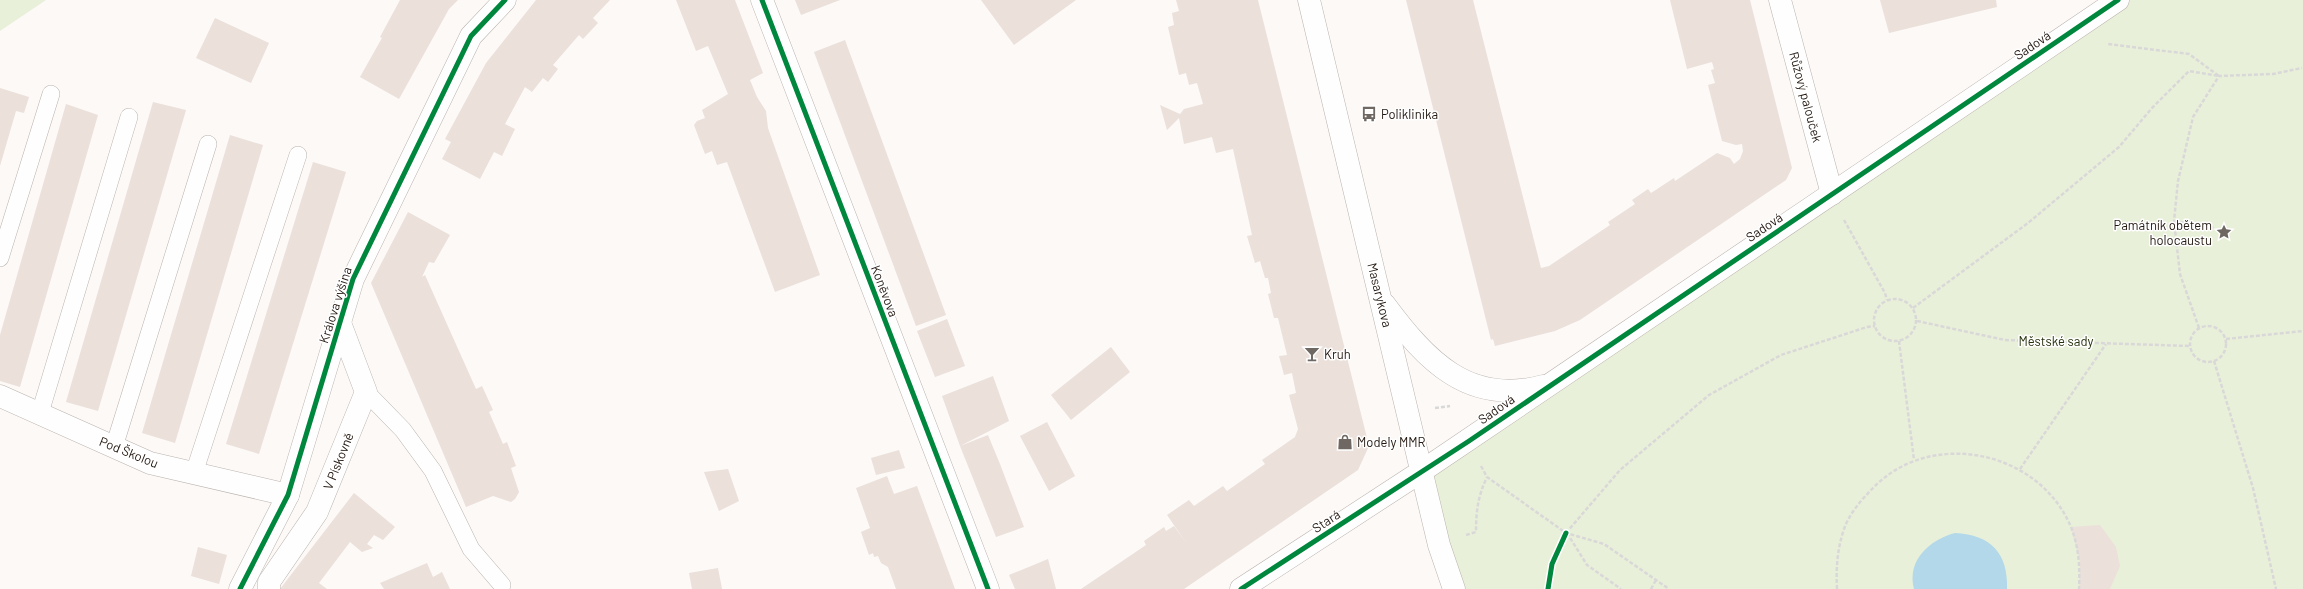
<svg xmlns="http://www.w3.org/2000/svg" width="2303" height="589" font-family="Barlow,sans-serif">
<rect width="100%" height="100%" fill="#fcf9f7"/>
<!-- green -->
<g fill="#e9f0d9">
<polygon points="0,0 46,0 0,31"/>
<polygon points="2118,0 2303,0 2303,589 1454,589 1422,471"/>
</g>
<!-- water -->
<path fill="#b2d8e9" d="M1955,533C1991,535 2008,553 2007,589H1914C1906,560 1931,539 1955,533Z"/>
<!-- building -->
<g fill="#ebe0da">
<polygon points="400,0 458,0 449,9 399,99 360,77 382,38 380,37"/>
<polygon points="536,0 610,0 593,18 598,23 583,39 579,35 553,65 558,69 548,82 543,78 532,92 525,87 505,124 515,129 502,156 494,152 480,179 442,159 451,142 445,139 486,63"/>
<polygon points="676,0 735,0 763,73 750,80 757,97 766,111 768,128 820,275 775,292 727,162 717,165 712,151 705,154 694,125 697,121 705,118 702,110 728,94 708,46 696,51"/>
<polygon points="795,0 840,0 801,15"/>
<polygon points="981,0 1076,0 1014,45"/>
<polygon points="1176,0 1258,0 1369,446 1358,470 1184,589 1081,589 1146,545 1144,541 1164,527 1166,531 1174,526 1187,544 1167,515 1189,500 1194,506 1223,486 1227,491 1265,464 1262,460 1295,437 1298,429 1289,395 1296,393 1292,373 1284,375 1279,356 1287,355 1278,318 1274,318 1268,294 1271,293 1268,278 1265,278 1260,261 1255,263 1247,236 1252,235 1233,149 1216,153 1212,137 1184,144 1179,118 1167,130 1160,105 1180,114 1184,109 1203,104 1197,83 1189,85 1186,73 1179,75 1168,27 1174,25 1172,13 1179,11"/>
<polygon points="1406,0 1473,0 1541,268 1549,266 1610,225 1608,222 1635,204 1632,200 1648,189 1651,193 1674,178 1675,181 1717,153 1730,158 1734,164 1740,159 1743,151 1742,144 1736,145 1722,141 1708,85 1715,83 1711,70 1714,69 1712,62 1687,69 1670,0 1750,0 1792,168 1786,180 1580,320 1555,331 1495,346 1493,339 1491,340"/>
<polygon points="1880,0 1996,0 1997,7 1889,33"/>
<polygon points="215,18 269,43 251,83 196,58"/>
<polygon points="845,40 946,315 916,326 814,52"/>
<polygon points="0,88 29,97 24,113 16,111 0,166"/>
<polygon points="153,102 186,110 98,411 66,402"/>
<polygon points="66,104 98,115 20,387 0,381 0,335"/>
<polygon points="230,135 263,145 175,443 142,433"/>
<polygon points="313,162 346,172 259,454 226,444"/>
<polygon points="408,212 450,235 434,263 429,262 422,277 425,275 476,389 482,386 493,410 489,412 503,444 507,442 516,466 511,468 519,492 515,499 511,502 493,496 466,507 371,283"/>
<polygon points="947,319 965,366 935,377 917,331"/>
<polygon points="1111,347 1130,372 1071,420 1051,395"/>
<polygon points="993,376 1009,421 960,446 988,435 1000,464 1024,527 996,537 972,476 960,446 942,396"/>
<polygon points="1047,422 1075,476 1049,491 1020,436"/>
<polygon points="899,450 905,468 876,475 871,458"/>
<polygon points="728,469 739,501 719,511 704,472"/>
<polygon points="887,476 894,494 917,486 955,589 896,589 888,567 881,563 878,556 874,557 873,553 869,555 861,532 870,528 856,488"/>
<polygon points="354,493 395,527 383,540 374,535 367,544 373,548 362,552 350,542 319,583 327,589 280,589"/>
<polygon points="2100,525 2116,547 2120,566 2110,589 2079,589 2080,562 2071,527"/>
<polygon points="198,547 227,555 219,584 191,576"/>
<polygon points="1048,559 1056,589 1015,589 1009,575"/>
<polygon points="427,563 433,577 442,572 450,589 384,589 380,583"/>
<polygon points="718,568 722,589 692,589 689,573"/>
</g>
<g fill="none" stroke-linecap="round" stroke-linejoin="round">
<defs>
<g id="lane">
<polyline points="0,258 51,94"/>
<polyline points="366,392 403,430 433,471 471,549 502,585"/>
<polyline points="40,413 129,117"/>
<polyline points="114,447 208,144"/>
<polyline points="194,473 298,155"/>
</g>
<g id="street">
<polyline points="762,0 988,589"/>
<polyline points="1780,0 1832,194"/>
<polyline points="0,396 150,463 288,495"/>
<polyline points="240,589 288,495 353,279 471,36 505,0"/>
<polyline points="269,589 269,582 317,512 366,392 340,323"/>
<polyline points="1241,589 1422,471"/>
</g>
<g id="secondary">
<polyline points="1309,0 1439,545 1454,589"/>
<path d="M1385,305C1426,360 1468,406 1543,386"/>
<polyline points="1422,471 2118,0"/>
</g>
</defs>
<!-- lane casing -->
<use href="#lane" stroke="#bab3ae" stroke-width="18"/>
<!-- street casing -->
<use href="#street" stroke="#bab3ae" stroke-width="23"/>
<!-- secondary casing -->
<use href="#secondary" stroke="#bab3ae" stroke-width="23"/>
<!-- path -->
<g stroke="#d9d8d8" stroke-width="2.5" stroke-dasharray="4 2" stroke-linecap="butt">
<polyline points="1844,220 1885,293 1887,300"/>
<polyline points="2174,221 2215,228"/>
<circle cx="1895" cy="320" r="21"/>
<polyline points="1913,308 2028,223 2119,147 2152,108 2189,71 2219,76 2189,54 2108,44"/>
<polyline points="1917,321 2005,340 2190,346"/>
<circle cx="2208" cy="344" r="18"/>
<polyline points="2199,328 2180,274 2174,221 2178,181 2193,117 2219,76 2273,74 2302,68"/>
<polyline points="2226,339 2303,331"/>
<polyline points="1899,341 1914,460"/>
<polyline points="2214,361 2253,488 2276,589"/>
<polyline points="1435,408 1450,406"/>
<polyline points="1481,466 1487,477 1566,533 1604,544 1669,589"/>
<polyline points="2020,469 2106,344"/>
<polyline points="1566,533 1620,470 1709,395 1781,355 1867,327 1875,326"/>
<polyline points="1567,533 1587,565 1621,589"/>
<path d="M1466,535L1476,532C1476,511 1478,496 1487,477"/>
<polyline points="1651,589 1656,580"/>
<path d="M1837,589C1836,568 1837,550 1844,529C1850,512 1863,498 1876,485C1934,429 2039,451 2071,527C2079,547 2080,568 2079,589"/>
</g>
<!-- lane -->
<use href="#lane" stroke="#fffefe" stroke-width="17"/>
<!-- street -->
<use href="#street" stroke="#fffefe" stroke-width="22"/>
<!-- secondary -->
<use href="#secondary" stroke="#fffefe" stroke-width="22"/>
<defs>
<g id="cycleway">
<polyline points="762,0 988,589"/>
<polyline points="240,589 288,495 353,279 471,36 505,0"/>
<polyline points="1241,589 1469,441 2118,0"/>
<polyline points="1548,589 1552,564 1566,533"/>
</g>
</defs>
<!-- cycleway casing -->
<use href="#cycleway" stroke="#fff" stroke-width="8"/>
<!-- cycleway -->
<use href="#cycleway" stroke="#00873e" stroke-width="5"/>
</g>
<!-- icons -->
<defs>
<symbol id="bus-bare" viewBox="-9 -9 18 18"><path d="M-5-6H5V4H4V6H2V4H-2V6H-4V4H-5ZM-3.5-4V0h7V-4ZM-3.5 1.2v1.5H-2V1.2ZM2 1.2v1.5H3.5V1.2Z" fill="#6f6762" stroke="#fff" stroke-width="2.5" paint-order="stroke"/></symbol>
<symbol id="sight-bare" viewBox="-9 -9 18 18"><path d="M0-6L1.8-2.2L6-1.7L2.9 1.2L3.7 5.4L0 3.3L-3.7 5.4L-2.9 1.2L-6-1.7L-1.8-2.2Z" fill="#6f6762" stroke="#fff" stroke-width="2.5" paint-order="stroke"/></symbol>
<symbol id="bar-bare" viewBox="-9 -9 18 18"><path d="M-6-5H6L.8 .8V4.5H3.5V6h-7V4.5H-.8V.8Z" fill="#6f6762" stroke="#fff" stroke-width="2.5" paint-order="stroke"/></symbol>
<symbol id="shop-bare" viewBox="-9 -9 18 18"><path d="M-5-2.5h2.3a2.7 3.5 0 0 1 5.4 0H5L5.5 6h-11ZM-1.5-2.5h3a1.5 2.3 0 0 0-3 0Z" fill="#6f6762" stroke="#fff" stroke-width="2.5" paint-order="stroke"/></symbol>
</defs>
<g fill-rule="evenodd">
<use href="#bus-bare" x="1358" y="103" width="22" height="22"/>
<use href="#sight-bare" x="2213" y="221" width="22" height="22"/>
<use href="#bar-bare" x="1301" y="343" width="22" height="22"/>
<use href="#shop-bare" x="1334" y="431" width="22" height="22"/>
</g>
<g text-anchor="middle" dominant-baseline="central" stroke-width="3" stroke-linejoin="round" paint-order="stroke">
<!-- street labels -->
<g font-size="13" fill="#231811" stroke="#fff">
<text transform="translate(2032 45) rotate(-34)">Sadová</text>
<text transform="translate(1806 97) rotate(75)">Růžový palouček</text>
<text transform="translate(1764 227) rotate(-34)">Sadová</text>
<text transform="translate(885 291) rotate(69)">Koněvova</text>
<text transform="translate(1380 295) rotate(76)">Masarykova</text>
<text transform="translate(335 305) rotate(-72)">Králova výšina</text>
<text transform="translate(1496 409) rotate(-35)">Sadová</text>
<text transform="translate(129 452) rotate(22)">Pod Školou</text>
<text transform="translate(338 461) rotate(-68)">V Pískovně</text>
<text transform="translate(1326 521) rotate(-33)">Stará</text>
</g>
<!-- poi labels -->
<g font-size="13" fill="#231811" stroke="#fff" text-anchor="start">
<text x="1381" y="114">Poliklinika</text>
<text x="2212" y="225" text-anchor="end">Památník obětem<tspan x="2212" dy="15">holocaustu</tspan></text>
<text x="1324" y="354">Kruh</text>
<text x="1357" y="442">Modely MMR</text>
</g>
<!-- park labels -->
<g font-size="13" fill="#26310d" stroke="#fff">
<text x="2056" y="341">Městské sady</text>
</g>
</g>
</svg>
